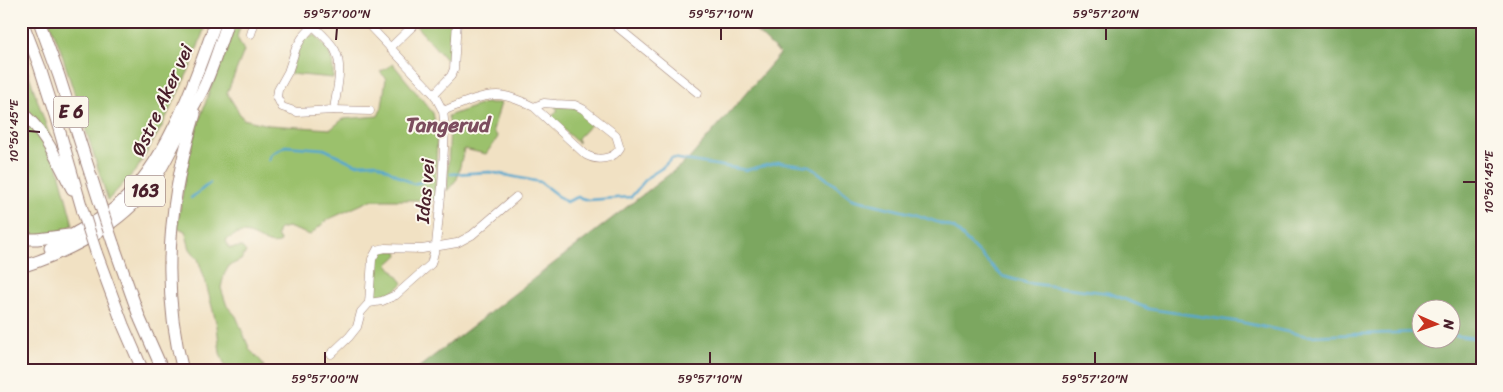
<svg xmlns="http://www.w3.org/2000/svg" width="1503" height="392" font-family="Sriracha,sans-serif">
<rect width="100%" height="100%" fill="#fbf7ec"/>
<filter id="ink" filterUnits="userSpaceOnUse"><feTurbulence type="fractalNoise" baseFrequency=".02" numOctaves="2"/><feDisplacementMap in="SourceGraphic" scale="10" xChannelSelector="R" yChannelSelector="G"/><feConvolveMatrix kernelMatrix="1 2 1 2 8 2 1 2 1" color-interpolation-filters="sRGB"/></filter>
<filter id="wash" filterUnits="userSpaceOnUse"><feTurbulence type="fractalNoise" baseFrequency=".0096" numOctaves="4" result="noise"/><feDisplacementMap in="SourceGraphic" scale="20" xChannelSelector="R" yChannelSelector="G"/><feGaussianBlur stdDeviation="1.12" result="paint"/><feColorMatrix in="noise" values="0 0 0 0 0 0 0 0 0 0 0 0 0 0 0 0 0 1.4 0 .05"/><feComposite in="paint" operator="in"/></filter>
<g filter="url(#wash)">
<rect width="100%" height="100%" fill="#f1e1c3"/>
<!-- green -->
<g fill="#9bc16c" stroke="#72704c">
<polygon points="49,21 207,21 191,66 161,128 137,169 108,200 60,48"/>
<path d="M234,21H242L237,37L244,51L227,93L243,119L269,125L331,129L343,119L378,116L382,107L386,78L380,72L393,64L433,113L437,133L435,200H371L327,220L310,235L288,227L279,229L277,236L281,242C266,250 256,229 237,234C234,235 230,238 226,240L229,248L242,247L246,252L241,260L229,266L224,275L221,288L227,306L236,316L250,350L261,361L266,371H227L220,353L217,326L205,280L198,259L190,249L185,231L177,227L188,160L196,130Z"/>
<polygon points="422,21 451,21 449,63 416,26"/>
<path d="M316,35C329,51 334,57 333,78L290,74L298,49L304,39Z"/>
<polygon points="21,52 50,137 73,225 21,248"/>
<polygon points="485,103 501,103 493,130 498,137 486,154 464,149 457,179 447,191 450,125 448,116"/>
<polygon points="554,106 578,108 593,122 578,138 578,143 551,118 558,110"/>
<path d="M384,251H397L398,255L388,264L403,283C394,292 387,298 373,299L374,264L377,256Z"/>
</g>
<!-- forest -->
<path fill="#7ca760" stroke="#636346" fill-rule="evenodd" d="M745,21H1482V371H414L689,159L780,54ZM1420,310H1450V340H1420Z"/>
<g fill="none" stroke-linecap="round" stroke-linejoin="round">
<!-- stream -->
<g stroke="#54a7cf" stroke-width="2.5">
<polyline points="269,160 272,154 285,146 324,149 355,164 376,163 413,184 425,181"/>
<polyline points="451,174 490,172 540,182 566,202 578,197 588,200 631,197 648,177 662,168 672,158 747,170 779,162 810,166 853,199 914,214 954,228 1002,276 1027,283 1109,293 1149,309 1240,322 1307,336 1420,332"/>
<polyline points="191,198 210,183"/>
<polyline points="1450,335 1482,339"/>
</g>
</g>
</g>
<g filter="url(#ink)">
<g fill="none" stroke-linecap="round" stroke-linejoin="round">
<defs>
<g id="minor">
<path d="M308,21C317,30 329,39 335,50C344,67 336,92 334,110"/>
<polyline points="365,21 434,94 443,111 445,128 442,186 436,245 431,264 396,295 382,301 369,303"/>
<polyline points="610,21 698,93"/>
<polyline points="313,26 302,38 296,48 288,72 278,90 277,97 282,107 297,112 334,110 370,111"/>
<polyline points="251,34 255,21"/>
<polyline points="390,48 418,21"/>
<polyline points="434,94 451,76 454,69 457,21"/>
<path d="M443,111C459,105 479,95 497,95C509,95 523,102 534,107L544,103L556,104L575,105L583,109L616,135L620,148C613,160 597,161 586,155L534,107"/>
<polyline points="331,354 349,337 357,327 361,312 369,303 372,259 377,250 385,248 422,249 457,243 472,235 516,197"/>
</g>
<g id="highway">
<polyline points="22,21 39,65 55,115 83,212"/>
<polyline points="39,21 59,76 100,204"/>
<path d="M21,112C47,133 57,161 72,189"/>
<polyline points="21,239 37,239 69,235"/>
<polyline points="113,243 140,319 163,371"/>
<path d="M50,248C60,244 68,238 77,232C91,224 106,216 118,205C167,164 195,80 216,21"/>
<polyline points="96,252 123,325 143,371"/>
<path d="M21,267C69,252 121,225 152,183C167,161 177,137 190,113C194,105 199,97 203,89C213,68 220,44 228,21"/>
<path d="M183,371C160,285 169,198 195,114"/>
</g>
</defs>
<!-- minor casing -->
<use href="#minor" stroke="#9e8077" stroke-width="9"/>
<!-- highway casing -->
<use href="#highway" stroke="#9e8077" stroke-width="13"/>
<!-- minor -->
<use href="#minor" stroke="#fff" stroke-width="8"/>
<!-- highway -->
<use href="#highway" stroke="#fff" stroke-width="11"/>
<defs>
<g id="highway-bridge">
<polyline points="100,204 113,243"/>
<polyline points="83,212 96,252"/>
</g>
</defs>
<!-- highway-bridge casing -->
<use href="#highway-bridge" stroke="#9e8077" stroke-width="13" stroke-linecap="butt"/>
<!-- highway-bridge -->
<use href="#highway-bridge" stroke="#fff" stroke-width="11"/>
</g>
</g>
<!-- ticks -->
<path fill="none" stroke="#4a1f2b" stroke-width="2" d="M336,40L337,28M721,40V28M1106,40V28M28,131L40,132M1463,182H1476M325,364V352M710,364V352M1095,364V352"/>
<g text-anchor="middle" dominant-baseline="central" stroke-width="4" stroke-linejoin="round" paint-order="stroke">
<!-- shield labels -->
<g fill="#fbf7ec" stroke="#7f6065" stroke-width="1">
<rect x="53.5" y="96.5" width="35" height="31" rx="4"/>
<rect x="125" y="175.5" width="40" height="31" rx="4"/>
</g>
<g font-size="18" font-weight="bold" fill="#4a1f2b">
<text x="71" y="112">E 6</text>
<text x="145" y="191">163</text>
</g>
<!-- street labels -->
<g font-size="19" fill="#4a1f2b" stroke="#fbf7ec">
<text transform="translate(162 100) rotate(-65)">Østre Aker vei</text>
<text transform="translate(425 191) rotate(-85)">Idas vei</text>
</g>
<!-- quarter labels -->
<g font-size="21" font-weight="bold" fill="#7c4d5e" stroke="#fbf7ec">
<text x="448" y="125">Tangerud</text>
</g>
</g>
<!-- margin -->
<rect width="1503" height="392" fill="none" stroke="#fbf7ec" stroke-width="55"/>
<!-- north arrow -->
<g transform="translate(1436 324) rotate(92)"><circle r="24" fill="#fbf7ec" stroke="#b4a19f"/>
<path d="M0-4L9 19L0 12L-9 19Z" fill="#c8321e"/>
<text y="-8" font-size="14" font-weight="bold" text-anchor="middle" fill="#4a1f2b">N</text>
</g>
<rect x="28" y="28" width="1448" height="336" fill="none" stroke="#4a1f2b" stroke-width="2"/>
<g font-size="12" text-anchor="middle" fill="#4a1f2b">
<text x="337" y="18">59°57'00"N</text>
<text x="721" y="18">59°57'10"N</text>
<text x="1106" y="18">59°57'20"N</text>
<text transform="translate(14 131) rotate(-90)" y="4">10°56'45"E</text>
<text transform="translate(1489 182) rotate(-90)" y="4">10°56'45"E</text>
<text x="325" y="383">59°57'00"N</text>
<text x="710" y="383">59°57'10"N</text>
<text x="1095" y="383">59°57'20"N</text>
</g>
</svg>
